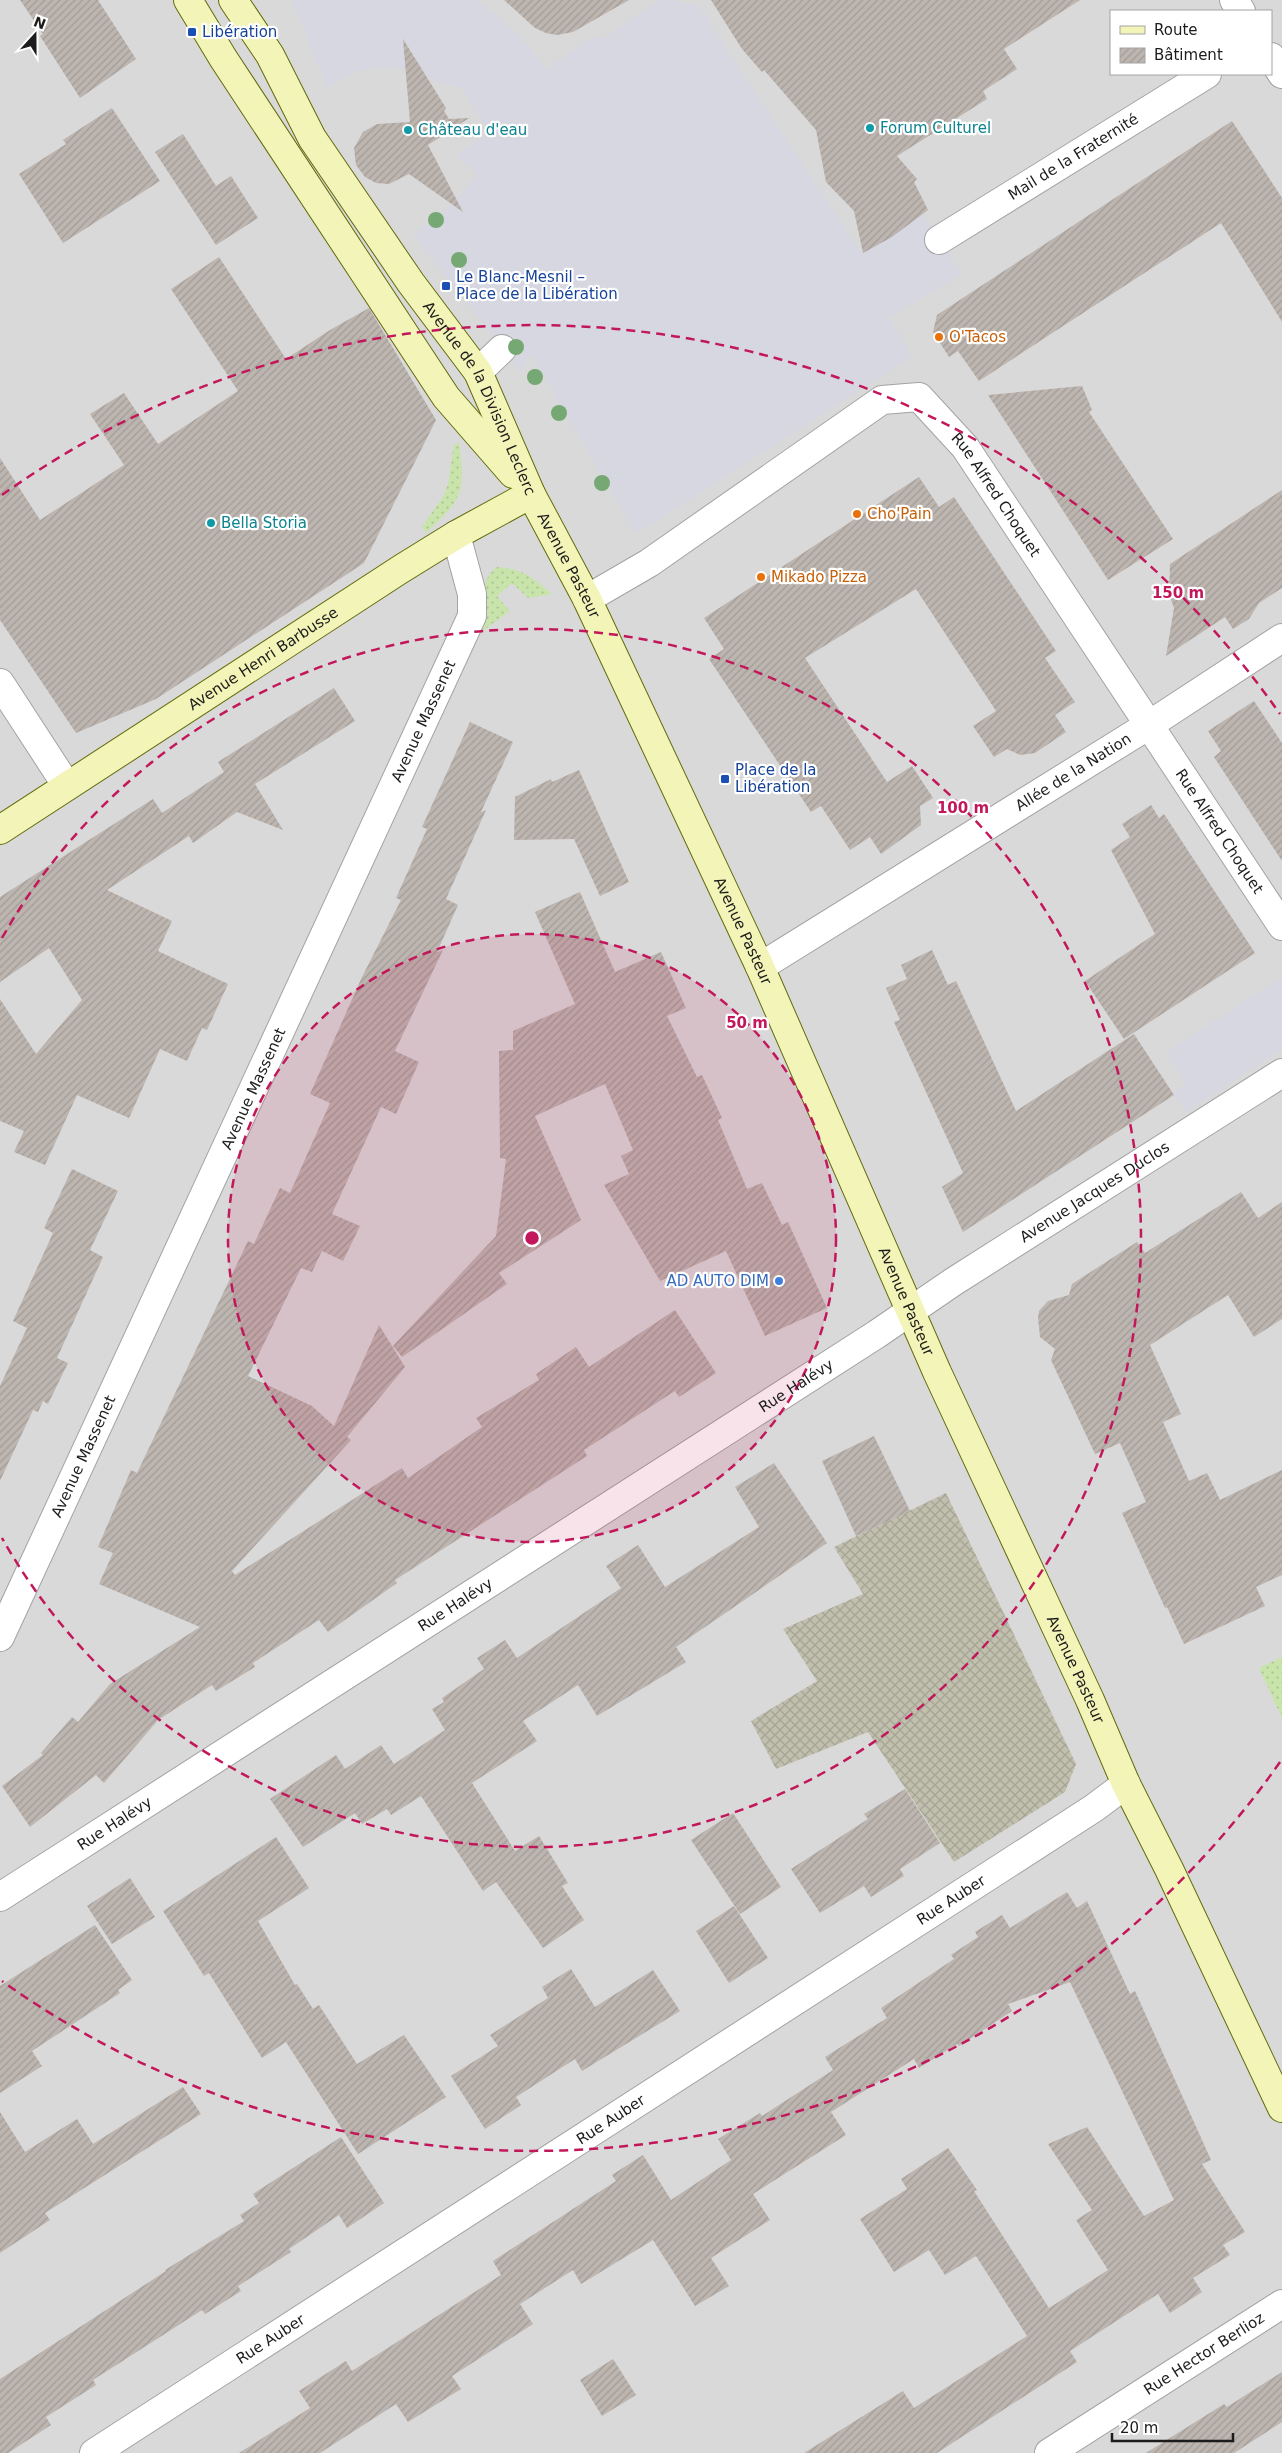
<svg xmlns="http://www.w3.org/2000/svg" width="1282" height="2453" font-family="'DejaVu Sans',sans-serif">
<defs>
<pattern id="construction-cross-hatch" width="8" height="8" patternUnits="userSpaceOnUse" patternTransform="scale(1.25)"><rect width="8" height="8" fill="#c1c0ae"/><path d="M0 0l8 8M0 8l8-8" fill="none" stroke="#a5a495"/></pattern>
<pattern id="grass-dots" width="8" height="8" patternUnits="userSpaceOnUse" patternTransform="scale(1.25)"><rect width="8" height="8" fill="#c8e4ab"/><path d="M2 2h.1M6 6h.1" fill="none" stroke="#abc393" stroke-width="1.8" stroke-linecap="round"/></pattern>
<pattern id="building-hatch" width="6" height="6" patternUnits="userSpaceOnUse" patternTransform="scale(1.25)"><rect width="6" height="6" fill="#bdb5af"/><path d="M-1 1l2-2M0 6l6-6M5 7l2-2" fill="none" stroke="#a29b96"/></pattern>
</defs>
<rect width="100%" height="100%" fill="#ede9e2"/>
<!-- residential -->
<path fill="#dad9d9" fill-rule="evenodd" d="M0,0H1282V2453H0ZM1111,11H1271V74H1111Z"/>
<!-- construction -->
<polygon fill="url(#construction-cross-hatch)" points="946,1493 1076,1764 1065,1792 954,1862 868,1732 776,1769 751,1721 817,1681 783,1629 863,1594 834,1547"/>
<!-- grass -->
<g fill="url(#grass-dots)">
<path d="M459,443C466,492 462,500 426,533L422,527L444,495L448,484L454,445Z"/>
<path d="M497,567C524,569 533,578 552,594L528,598L512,583L497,596L510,611L481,632C482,611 478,580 497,567Z"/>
<polygon points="1282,1657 1282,1718 1259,1668"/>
</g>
<!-- plaza -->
<g fill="#d7d7e2">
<polygon points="292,0 478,0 514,30 547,69 592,37 603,39 658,0 671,0 699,6 860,251 867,250 923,214 962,274 889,318 913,356 636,534 531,354 521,372 413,235 454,203 478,174 456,155 489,132 460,87 442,84 408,70 382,68 358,71 327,88"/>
<polygon points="1282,977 1282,1049 1186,1112 1173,1093 1186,1085 1165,1053"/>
</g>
<!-- building -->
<g fill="url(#building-hatch)">
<polygon points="20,0 98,0 136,59 80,98 40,36 43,34"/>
<polygon points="504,0 629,0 573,32 557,35 546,33 535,28"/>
<polygon points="711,0 1080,0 1004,49 1017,69 983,91 987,99 897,156 917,179 914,182 928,210 892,237 863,253 854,211 826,182 816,130 764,70 762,72 742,49"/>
<polygon points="403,39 446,108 444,111 449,119 469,118 428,145 463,212 409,174 389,184 376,183 365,177 356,165 354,148 363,132 377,124 410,122"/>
<polygon points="112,108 160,181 63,243 19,174 66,144 63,140"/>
<polygon points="1232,121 1282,198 1282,322 1221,223 979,381 958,351 949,357 933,332 937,315"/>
<polygon points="183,134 216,186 231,176 258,218 216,245 155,152"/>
<polygon points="219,257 286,359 330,330 369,308 436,420 364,563 156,699 76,733 0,620 0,458 40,520 124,465 90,414 124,393 158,444 238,391 171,289"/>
<polygon points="1082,386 1092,410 1089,412 1173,539 1108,580 988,395"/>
<polygon points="919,477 939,507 954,497 1056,651 1045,658 1075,702 1055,715 1066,732 1035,753 1020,755 1007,749 994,757 973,726 996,711 916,589 805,658 887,782 912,766 933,798 920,806 921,825 881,854 870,837 850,850 821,806 811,812 709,659 724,649 704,618"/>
<polygon points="1282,490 1282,588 1259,603 1249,619 1233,629 1225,617 1166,656 1174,608 1169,594 1170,564"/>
<polygon points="334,688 355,721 255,784 283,830 237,812 193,843 189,836 107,890 172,921 158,951 228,984 207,1030 202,1028 187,1061 160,1049 129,1118 77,1095 45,1165 14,1152 24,1131 0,1121 0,999 36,1054 82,1000 49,948 0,982 0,897 153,799 162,813 224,772 218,762"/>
<polygon points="1254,701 1282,743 1282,861 1214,757 1221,751 1208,731"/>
<polygon points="470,722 513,742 481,812 486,810 446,899 458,905 437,952 443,950 395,1051 419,1062 396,1114 381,1107 332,1214 360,1226 343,1261 322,1251 312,1272 301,1268 248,1376 312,1406 334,1426 379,1325 405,1367 347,1437 351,1440 232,1571 235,1575 402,1468 408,1478 482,1427 476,1418 539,1380 536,1374 576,1347 589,1367 675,1310 716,1373 679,1397 675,1391 584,1450 587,1456 395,1580 397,1583 328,1632 319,1620 253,1663 255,1667 216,1691 212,1685 158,1720 104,1783 96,1775 30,1827 2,1786 43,1755 41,1753 72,1717 78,1722 110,1684 200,1627 99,1584 113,1553 98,1547 131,1470 137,1473 248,1241 254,1244 280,1188 290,1193 330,1103 310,1094 362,977 401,900 396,898 427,829 422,827"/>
<polygon points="579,770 629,882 600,896 574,839 514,840 515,797 551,779 552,782"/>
<polygon points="1151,805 1159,818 1164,814 1255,953 1124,1039 1085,981 1155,934 1111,850 1130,837 1122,824"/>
<polygon points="580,892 615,972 661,952 686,1008 667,1016 697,1077 702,1075 722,1118 718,1120 747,1189 762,1183 782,1225 788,1222 827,1308 765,1336 726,1251 660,1281 604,1185 629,1174 621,1156 633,1150 605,1084 535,1116 581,1220 499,1273 507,1284 402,1357 393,1346 496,1236 506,1159 500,1158 499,1051 513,1050 513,1031 575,1004 535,912"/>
<polygon points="932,950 948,985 956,981 1016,1111 1134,1034 1174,1095 963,1232 942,1187 963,1173 894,1022 900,1020 886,988 907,979 901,965"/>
<polygon points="72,1169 118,1191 90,1250 103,1257 57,1358 68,1363 48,1404 43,1401 38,1412 33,1410 0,1481 0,1386 27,1328 13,1321 53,1233 44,1228"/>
<polygon points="1241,1192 1258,1218 1282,1202 1282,1319 1254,1337 1228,1295 1150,1345 1181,1414 1163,1422 1189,1481 1207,1473 1220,1500 1282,1470 1282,1575 1256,1587 1265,1606 1184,1644 1167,1607 1165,1608 1122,1513 1146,1502 1120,1443 1095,1454 1051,1360 1055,1349 1040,1337 1038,1318 1039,1311 1048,1301 1069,1295 1072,1284 1137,1242 1145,1253"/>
<polygon points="874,1436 910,1511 856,1536 822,1461"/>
<polygon points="774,1463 827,1543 676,1647 686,1662 597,1716 578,1685 523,1721 537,1741 472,1783 515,1851 539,1836 568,1883 562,1886 584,1920 543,1948 496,1882 483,1891 421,1796 391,1815 387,1809 362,1824 355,1813 303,1847 270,1799 336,1755 345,1769 381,1745 394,1764 445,1730 432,1709 444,1702 442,1698 484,1669 477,1658 505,1640 517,1658 621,1588 606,1566 638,1545 665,1587 759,1527 735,1487"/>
<polygon points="905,1789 940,1843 900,1869 904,1876 871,1897 864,1886 820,1913 791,1869 868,1819 864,1814"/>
<polygon points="733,1813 781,1887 740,1914 691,1840"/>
<polygon points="276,1837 309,1888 258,1921 295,1985 297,1984 313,2009 319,2005 357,2064 404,2035 446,2097 358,2154 286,2042 262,2058 209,1973 204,1976 163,1911"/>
<polygon points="130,1878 155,1917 112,1944 87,1906"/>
<polygon points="1067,1892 1077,1908 1087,1901 1130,1994 1135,1991 1211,2160 1202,2164 1245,2232 1223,2245 1230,2255 1193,2278 1202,2292 1170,2313 1158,2294 1070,2351 1077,2362 937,2453 804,2453 903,2391 914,2408 1027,2336 976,2256 945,2275 929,2250 894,2272 860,2219 907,2189 901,2179 948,2148 977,2190 974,2191 1049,2308 1108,2270 1076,2220 1092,2210 1048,2144 1087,2127 1144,2216 1174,2200 1070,1982 1008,2004 1012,2011 959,2046 957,2044 919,2068 914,2059 831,2112 846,2135 753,2194 770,2220 711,2258 729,2286 695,2306 653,2240 581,2284 573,2270 520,2304 533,2324 452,2376 461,2389 408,2422 396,2404 320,2453 239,2453 310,2408 299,2391 346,2361 352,2371 501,2275 493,2261 616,2181 612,2175 643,2155 671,2200 731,2160 718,2139 760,2113 762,2116 833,2070 825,2057 887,2018 881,2008 954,1959 951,1955 978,1937 975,1932 1002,1915 1010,1928"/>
<polygon points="734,1906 768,1958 729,1983 696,1931"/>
<polygon points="95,1925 132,1980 118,1990 120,1993 32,2051 42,2066 0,2093 0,1986"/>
<polygon points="571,1969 595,2007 653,1970 680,2011 582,2071 575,2059 516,2097 521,2105 485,2129 451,2076 498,2046 490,2035 548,1998 542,1987"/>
<polygon points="183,2087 201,2114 45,2213 50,2220 0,2253 0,2112 25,2152 77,2119 93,2144"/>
<polygon points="341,2137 384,2203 347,2228 339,2215 289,2249 291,2252 238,2286 241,2291 205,2314 202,2310 93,2380 96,2385 46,2417 51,2425 8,2453 0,2453 0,2379 166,2271 165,2270 244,2221 240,2215 259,2203 253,2194"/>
<polygon points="613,2359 636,2395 602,2416 580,2380"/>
<polygon points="1282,2372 1282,2422 1234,2453 1146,2453 1224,2404 1227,2407"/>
</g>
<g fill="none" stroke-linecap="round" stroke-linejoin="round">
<defs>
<g id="street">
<polyline points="1234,0 1241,11"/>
<polyline points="1271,57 1282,74"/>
<path id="s1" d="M939,240L1207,74"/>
<polyline points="478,372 502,349"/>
<path id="s2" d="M587,599L649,563L882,400L919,397L965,447L1282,926"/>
<polyline points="0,683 67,786"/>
<path id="s3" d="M760,967L1149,725L1282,638"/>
<path id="s4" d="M0,1637L472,616V594L456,535"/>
<path id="s5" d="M0,1897L877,1334L953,1282L1282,1073"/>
<path id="s6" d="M94,2453L1094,1808L1126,1784"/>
<path id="s7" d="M1049,2453L1282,2304"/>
</g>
<g id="secondary">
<polyline points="188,0 223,58 446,397 513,474"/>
<path id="s8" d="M233,0L270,55L312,138L411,283L478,372L531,494L587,599L760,967L937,1372L1090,1700L1126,1784L1169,1869L1282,2108"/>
<path id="s9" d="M0,830L401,569L456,535L531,494"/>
</g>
</defs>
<!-- street casing -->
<use href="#street" stroke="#a3a3a3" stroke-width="30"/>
<!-- secondary casing -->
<use href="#secondary" stroke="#626b0b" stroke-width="30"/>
<!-- street -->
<use href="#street" stroke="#fff" stroke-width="28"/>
<!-- secondary -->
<use href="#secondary" stroke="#f3f5b8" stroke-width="28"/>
</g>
<!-- trees -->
<g fill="#75a873">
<circle cx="436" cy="220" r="8"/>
<circle cx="459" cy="260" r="8"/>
<circle cx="516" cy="347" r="8"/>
<circle cx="535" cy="377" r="8"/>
<circle cx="559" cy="413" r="8"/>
<circle cx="602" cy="483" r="8"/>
</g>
<!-- distance rings -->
<circle cx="532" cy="1238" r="304" fill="#c2185b" fill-opacity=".12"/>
<g fill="none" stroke="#c2185b" stroke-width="2.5" stroke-dasharray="9 6">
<circle cx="532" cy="1238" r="304"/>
<path d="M2 938A609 609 0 1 1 2 1538"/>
<path d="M1280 1762A913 913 0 0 1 2 1981M2 495A913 913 0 0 1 1280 714"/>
</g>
<!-- markers -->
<g fill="#1a4fb4" stroke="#fff" stroke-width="2">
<rect x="187" y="27" width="10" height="10" rx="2.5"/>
<rect x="441" y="281" width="10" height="10" rx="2.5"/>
<rect x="720" y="774" width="10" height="10" rx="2.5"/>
</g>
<g fill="#0f9aa8" stroke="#fff" stroke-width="2">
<circle cx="870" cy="128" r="5"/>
<circle cx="408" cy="130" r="5"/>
<circle cx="211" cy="523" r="5"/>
</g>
<g fill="#e8710a" stroke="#fff" stroke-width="2">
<circle cx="939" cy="337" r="5"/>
<circle cx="857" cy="514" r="5"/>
<circle cx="761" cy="577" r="5"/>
</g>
<circle fill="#3f7fe0" stroke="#fff" stroke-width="2" cx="779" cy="1281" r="5"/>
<g text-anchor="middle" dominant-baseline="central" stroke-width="4.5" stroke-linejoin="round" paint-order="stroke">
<!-- transit labels -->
<g font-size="15" fill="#164399" stroke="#fff" text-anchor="start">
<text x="202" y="32">Libération</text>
<text x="456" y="277">Le Blanc-Mesnil –<tspan x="456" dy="17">Place de la Libération</tspan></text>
<text x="735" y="770">Place de la<tspan x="735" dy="17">Libération</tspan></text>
</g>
<!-- culture labels -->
<g font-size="15" fill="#0d838f" stroke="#fff" text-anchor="start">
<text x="880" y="128">Forum Culturel</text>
<text x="418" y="130">Château d'eau</text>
<text x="221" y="523">Bella Storia</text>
</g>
<!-- street labels -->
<g font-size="15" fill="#1c1c1c" stroke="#fff">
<text stroke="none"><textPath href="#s1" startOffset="158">Mail de la Fraternité</textPath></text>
<text stroke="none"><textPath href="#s8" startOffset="470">Avenue de la Division Leclerc</textPath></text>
<text stroke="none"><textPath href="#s2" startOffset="518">Rue Alfred Choquet</textPath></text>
<text stroke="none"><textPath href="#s8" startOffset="660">Avenue Pasteur</textPath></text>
<text stroke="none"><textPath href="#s9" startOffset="314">Avenue Henri Barbusse</textPath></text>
<text stroke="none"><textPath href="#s4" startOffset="1009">Avenue Massenet</textPath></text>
<text stroke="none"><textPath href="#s3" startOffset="369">Allée de la Nation</textPath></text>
<text stroke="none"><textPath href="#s2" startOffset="922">Rue Alfred Choquet</textPath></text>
<text stroke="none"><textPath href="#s8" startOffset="1065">Avenue Pasteur</textPath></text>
<text stroke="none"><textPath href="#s4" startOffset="604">Avenue Massenet</textPath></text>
<text stroke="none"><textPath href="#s5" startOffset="1302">Avenue Jacques Duclos</textPath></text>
<text stroke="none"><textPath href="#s8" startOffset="1470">Avenue Pasteur</textPath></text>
<text stroke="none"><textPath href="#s5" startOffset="946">Rue Halévy</textPath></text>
<text stroke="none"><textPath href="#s4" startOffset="199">Avenue Massenet</textPath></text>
<text stroke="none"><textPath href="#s5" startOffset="541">Rue Halévy</textPath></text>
<text stroke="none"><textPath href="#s8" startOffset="1875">Avenue Pasteur</textPath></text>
<text stroke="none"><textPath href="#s5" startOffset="136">Rue Halévy</textPath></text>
<text stroke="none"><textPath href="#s6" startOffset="1020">Rue Auber</textPath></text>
<text stroke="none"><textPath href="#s6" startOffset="615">Rue Auber</textPath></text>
<text stroke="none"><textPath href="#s6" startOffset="210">Rue Auber</textPath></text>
<text stroke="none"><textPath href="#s7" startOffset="184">Rue Hector Berlioz</textPath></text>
</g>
<!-- food labels -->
<g font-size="15" fill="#c56008" stroke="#fff" text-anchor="start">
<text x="949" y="337">O'Tacos</text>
<text x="867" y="514">Cho'Pain</text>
<text x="771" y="577">Mikado Pizza</text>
</g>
<!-- shop labels -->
<g font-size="15" fill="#366cbe" stroke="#fff" text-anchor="end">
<text x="769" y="1281">AD AUTO DIM</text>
</g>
</g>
<circle cx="532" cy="1238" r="8" fill="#c2185b" stroke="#fff" stroke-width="2.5"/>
<g font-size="15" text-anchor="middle" font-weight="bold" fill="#c2185b" stroke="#fff" stroke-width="4.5" stroke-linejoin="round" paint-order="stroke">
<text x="1178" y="598">150 m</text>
<text x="963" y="813">100 m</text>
<text x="747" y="1028">50 m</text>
</g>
<!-- legend -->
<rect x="1110" y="10" width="162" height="65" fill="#ffffff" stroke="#a4a4a4"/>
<rect x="1120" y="26" width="25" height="8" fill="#f3f5b8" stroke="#a4a4a4"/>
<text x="1154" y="35" font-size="15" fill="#1c1c1c">Route</text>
<rect x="1120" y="48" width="25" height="15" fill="url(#building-hatch)" stroke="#a4a4a4"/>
<text x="1154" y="60" font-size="15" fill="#1c1c1c">Bâtiment</text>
<!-- north arrow -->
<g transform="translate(35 35) rotate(21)" stroke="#ffffff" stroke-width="4" paint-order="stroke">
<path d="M0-4L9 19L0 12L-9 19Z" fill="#1c1c1c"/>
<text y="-8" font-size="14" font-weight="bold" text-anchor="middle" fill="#1c1c1c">N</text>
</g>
<!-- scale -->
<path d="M1112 2433v8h121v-8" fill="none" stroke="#1c1c1c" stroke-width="2.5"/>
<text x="1120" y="2433" font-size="15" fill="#1c1c1c" stroke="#ffffff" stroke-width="4" paint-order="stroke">20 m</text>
</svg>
